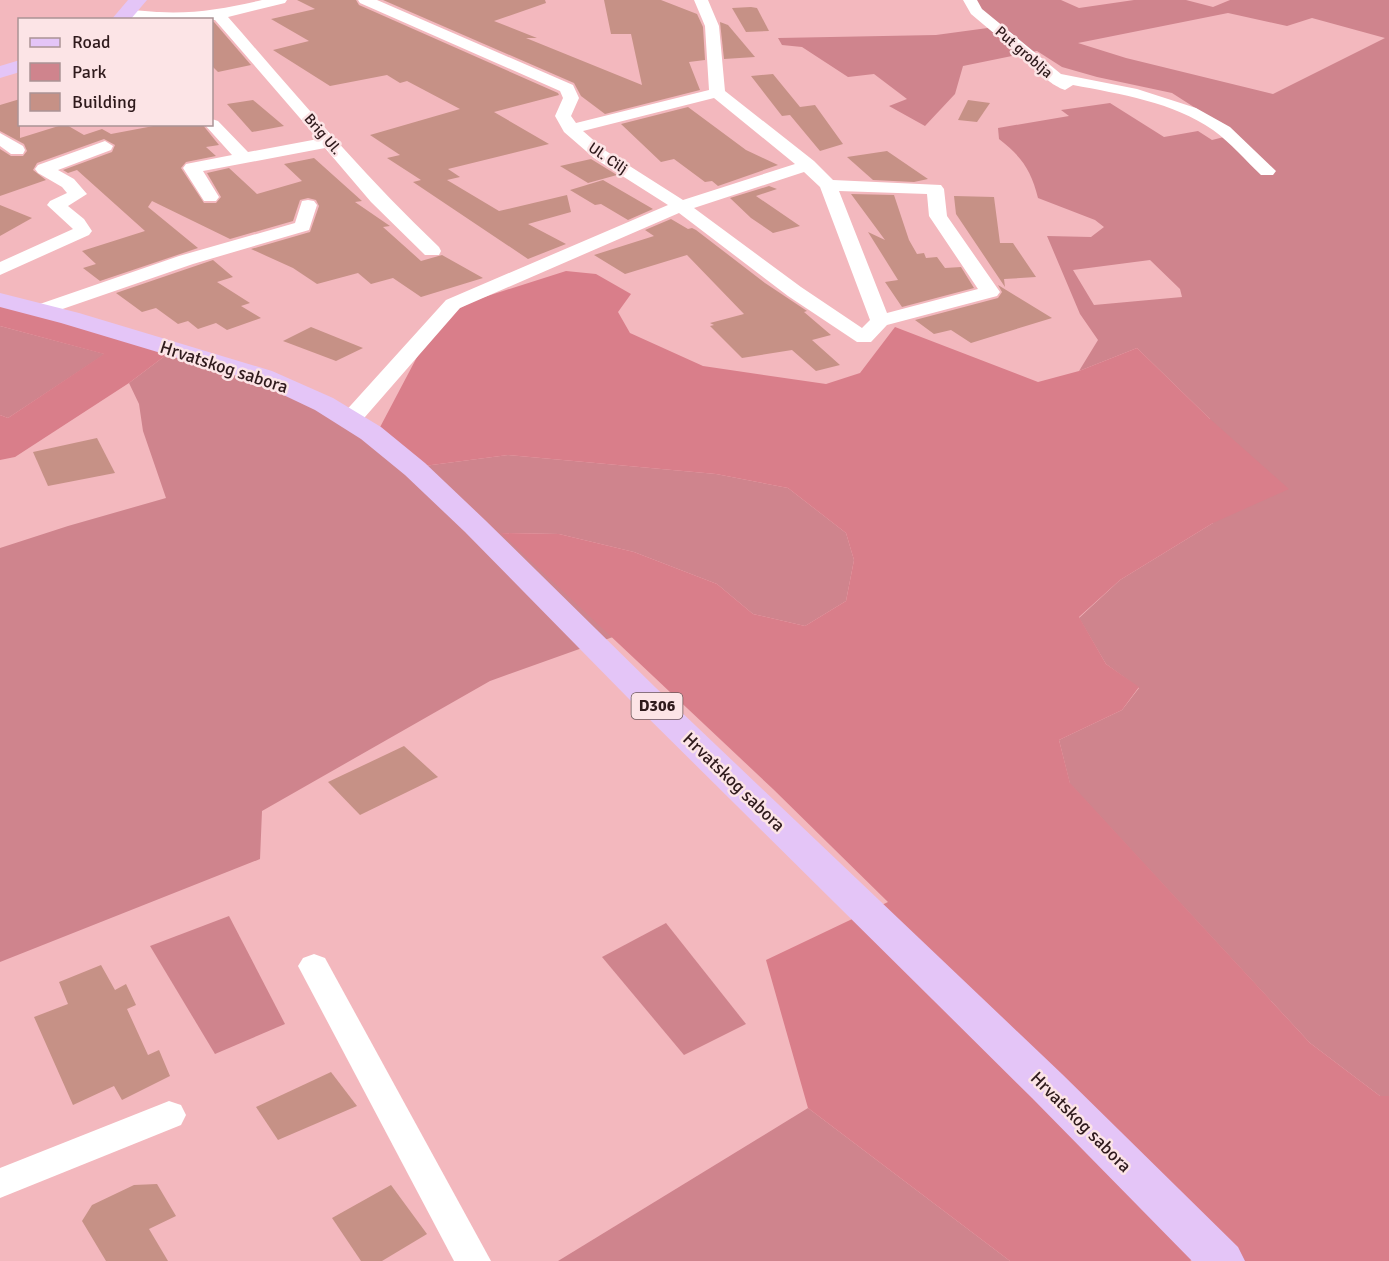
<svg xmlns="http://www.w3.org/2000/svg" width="1389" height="1261" font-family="Signika,sans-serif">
<rect width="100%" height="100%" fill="#f3b8be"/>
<!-- green -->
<g fill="#cf848d" fill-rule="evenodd">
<path d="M970,0H1061L1079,8L1134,0H1186L1213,7L1230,0H1389V1096H1380L1310,1043L1070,784L1059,740L1122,710L1139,688L1106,664L1079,618L1120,580L1213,523L1210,419L1137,348L1079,371L1098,340L1080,314L1047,236L1091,237L1104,227L1095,220L1038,198C1031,170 1022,157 999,139L998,128L1069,116L1061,110L1110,103L1164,137L1198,131L1212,140L1236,134L1172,93L1097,77L1062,67L1037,51L963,66L955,94L925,126L889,106L907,99L874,74L848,77L802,47L782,45L778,38L936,35L995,27ZM1228,13L1287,26L1312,18L1385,38L1273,94L1126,58L1078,43ZM1150,260L1180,289L1182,297L1094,305L1073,270Z"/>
<polygon points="0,326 105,354 8,418 0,415"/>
<polygon points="174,349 263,376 424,466 508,455 716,474 788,488 846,533 854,560 846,601 805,626 753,614 717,584 634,552 559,534 502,533 613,637 490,681 262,811 260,859 0,962 0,548 68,526 166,498 143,431 139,404 129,383"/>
<polygon points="229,916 285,1024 215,1054 150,946"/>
<polygon points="666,923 746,1024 684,1055 602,957"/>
<polygon points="808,1108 1010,1261 558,1261"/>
</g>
<!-- forest -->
<g fill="#d97e8a">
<polygon points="566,271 596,274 631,294 618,312 630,333 703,366 826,384 860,373 895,327 1038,382 1079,371 1137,348 1210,419 1289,489 1213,523 1120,580 1079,617 1106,664 1139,687 1122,710 1059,740 1070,783 1310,1043 1380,1096 1389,1096 1389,1261 1230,1261 1214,1245 1190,1261 1010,1261 808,1108 766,960 888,902 773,789 501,533 559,534 634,552 717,584 753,614 805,626 846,601 854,560 846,533 788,488 716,474 508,455 424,466 378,431 436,321 475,300"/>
<polygon points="0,300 174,349 129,383 15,457 0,460 0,415 8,418 104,354 0,326"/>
</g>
<!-- building -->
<g fill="#c69186">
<polygon points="297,0 356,0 359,5 558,93 559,95 494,112 549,144 448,169 460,177 447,180 499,211 567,195 571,212 528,224 566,244 528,259 413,182 421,180 387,158 400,155 370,135 460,109 407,81 400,83 387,75 330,86 273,50 309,41 271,19 315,9"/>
<polygon points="383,0 545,0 546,3 494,21 537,38 526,38 642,85 631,34 611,34 604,0 661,0 697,14 703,27 705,60 689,62 700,90 605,114 581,96 574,83"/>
<polygon points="751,7 757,8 769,31 746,32 732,8"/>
<polygon points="212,22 214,22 251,65 218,72 212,66"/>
<polygon points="720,22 728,25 755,57 724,59"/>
<polygon points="773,74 800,107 815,105 843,144 820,151 790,115 782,116 751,76"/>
<polygon points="20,99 20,138 65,124 84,135 102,129 111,134 164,124 202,124 219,145 206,147 216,156 186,162 181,168 204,203 216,203 221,197 207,173 229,168 257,194 302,181 284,164 314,158 362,201 355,202 390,226 383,227 421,261 442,255 483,278 421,297 393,278 371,284 358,273 317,284 293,268 251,249 310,232 319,206 316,200 308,198 300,200 293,221 230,239 152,201 148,207 198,248 100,281 83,268 96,264 82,251 145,231 77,170 68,173 63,170 112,152 115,145 104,139 37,163 33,170 46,180 0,196 0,149 11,156 23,156 27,151 24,144 0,131 0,105"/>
<polygon points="253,100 284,126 252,132 227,104"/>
<polygon points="968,100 990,103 977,122 958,120"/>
<polygon points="688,107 746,150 778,165 718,186 712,181 705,182 674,159 661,162 621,124"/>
<polygon points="887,151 928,179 914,182 873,180 847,157"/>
<polygon points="591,159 617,175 588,183 560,166"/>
<polygon points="603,180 653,209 628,220 601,204 595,205 570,190"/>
<polygon points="769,186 777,189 756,196 800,226 773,233 751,218 730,198"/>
<polygon points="851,194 894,195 909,240 917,254 924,253 926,258 937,257 945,268 961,267 974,288 902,307 885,282 898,280 868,232 885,240"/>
<polygon points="954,196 994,197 1000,243 1013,243 1036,277 1004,279 1005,287 956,214"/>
<polygon points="0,205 32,218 0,236"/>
<polygon points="671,219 688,229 692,228 696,230 765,283 807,311 804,312 831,335 812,340 840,365 816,371 792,350 742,358 710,326 714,325 710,323 744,314 687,255 625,274 594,255 654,236 645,230"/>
<polygon points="213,260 233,277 217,282 250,303 241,306 261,318 227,330 216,323 198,329 188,321 178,324 156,308 142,312 116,293"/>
<polygon points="998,285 1052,318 971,343 951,330 934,334 915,320 998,298 1002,292"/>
<polygon points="311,327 363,348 336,361 283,341"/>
<polygon points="97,438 115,473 48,486 33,452"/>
<polygon points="404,746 438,777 360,815 328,782"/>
<polygon points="101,965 115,990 126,984 136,1005 127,1009 148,1055 159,1050 170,1076 122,1100 114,1086 73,1105 34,1017 68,1004 59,982"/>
<polygon points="331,1072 357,1106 278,1140 256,1107"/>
<polygon points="157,1184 176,1216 149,1229 168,1261 106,1261 82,1221 92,1205 134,1185"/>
<polygon points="391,1185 427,1234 382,1261 361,1261 332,1218"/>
</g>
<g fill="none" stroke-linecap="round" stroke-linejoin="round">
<!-- minor -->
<g fill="#fff" fill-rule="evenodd">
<path d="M262,0H287L285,3L228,17C298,97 362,174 439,247L441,251L439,255H425L371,202L325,148L203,171L219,197L216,201H204L183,168L186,164L232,155L204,124H212V119L218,121L248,152L318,139L215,20L126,19L119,15C127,7 148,12 159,12C195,14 228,8 262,0Z"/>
<path d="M358,0H377L573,85L579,98L571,116L576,123L709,90L705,26L694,0H708L719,26L725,91L814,161L833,180L941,185L944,189L947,216L1000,292L997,296L887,325L871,342H857L788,296L679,213L460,308L358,425L350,427L342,425L339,420L342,415L446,300L668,205L594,158L564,132L555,116L563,98L560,91L360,3ZM714,98L795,164L683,200L606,151L583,131ZM804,172L820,187L870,320L862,328L801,287L694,208ZM839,191L927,194L929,216L978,289L887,313Z"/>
<path d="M963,0H977L982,9L1061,74L1137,89L1196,108L1230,127L1276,171L1273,175H1261C1245,160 1231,143 1213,130C1173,102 1120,94 1073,85L1065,90C1059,88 1046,81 1045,76L971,14Z"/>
<polygon points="0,133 23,146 25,150 23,154 11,154 0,146"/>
<polygon points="105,141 113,146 111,150 58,170 74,179 87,194 68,206 84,219 92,231 89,235 0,275 0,262 73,229 47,205 50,201 67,193 62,187 38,173 35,169 38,165"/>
<polygon points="308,200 314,201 317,205 309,230 193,264 48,314 34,314 31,310 34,306 179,256 295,223 302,201"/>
<polygon points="314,954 325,958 491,1261 454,1261 298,966 303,958"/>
<polygon points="169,1101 181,1105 186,1115 181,1125 0,1198 0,1168"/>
</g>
<!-- major -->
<g fill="#e4c5f7" fill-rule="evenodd">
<polygon points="128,0 147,0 130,20 111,20"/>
<polygon points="20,60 20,72 0,78 0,66"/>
<polygon points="0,293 79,313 272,371 333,398 381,427 425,463 485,520 655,687 1062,1074 1238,1247 1245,1261 1192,1261 1032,1098 631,701 465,532 405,475 361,439 315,410 254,381 61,323 0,307"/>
</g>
</g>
<g text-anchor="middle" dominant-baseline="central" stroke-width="5" stroke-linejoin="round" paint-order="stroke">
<!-- far-street labels -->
<g font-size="15" fill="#2f1a1c" stroke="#fce4e6">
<text transform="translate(1024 52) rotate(41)">Put groblja</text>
<text transform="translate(323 134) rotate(49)">Brig Ul.</text>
<text transform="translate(608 158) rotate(34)">Ul. Cilj</text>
</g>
<!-- shield labels -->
<rect fill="#fce4e6" stroke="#6c5759" stroke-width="1.5" x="631.5" y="693" width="51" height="26" rx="4.5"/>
<g font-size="16" font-weight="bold" fill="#2f1a1c">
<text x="657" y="706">D306</text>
</g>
<!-- street labels -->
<g font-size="18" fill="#2f1a1c" stroke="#fce4e6">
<text transform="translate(224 367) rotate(18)">Hrvatskog sabora</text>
<text transform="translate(734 782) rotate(44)">Hrvatskog sabora</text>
<text transform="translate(1081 1122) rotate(45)">Hrvatskog sabora</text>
</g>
</g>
<!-- legend -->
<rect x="18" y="18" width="195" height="108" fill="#fce4e6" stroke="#aa9395" stroke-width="1.5"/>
<rect x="30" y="38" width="30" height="9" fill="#e4c5f7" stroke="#aa9395" stroke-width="1.5"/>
<text x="72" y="48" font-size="18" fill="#2f1a1c">Road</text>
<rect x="30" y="63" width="30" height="18" fill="#cf848d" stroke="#aa9395" stroke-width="1.5"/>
<text x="72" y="78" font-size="18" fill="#2f1a1c">Park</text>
<rect x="30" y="93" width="30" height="18" fill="#c69186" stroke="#aa9395" stroke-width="1.5"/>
<text x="72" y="108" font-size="18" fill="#2f1a1c">Building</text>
</svg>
